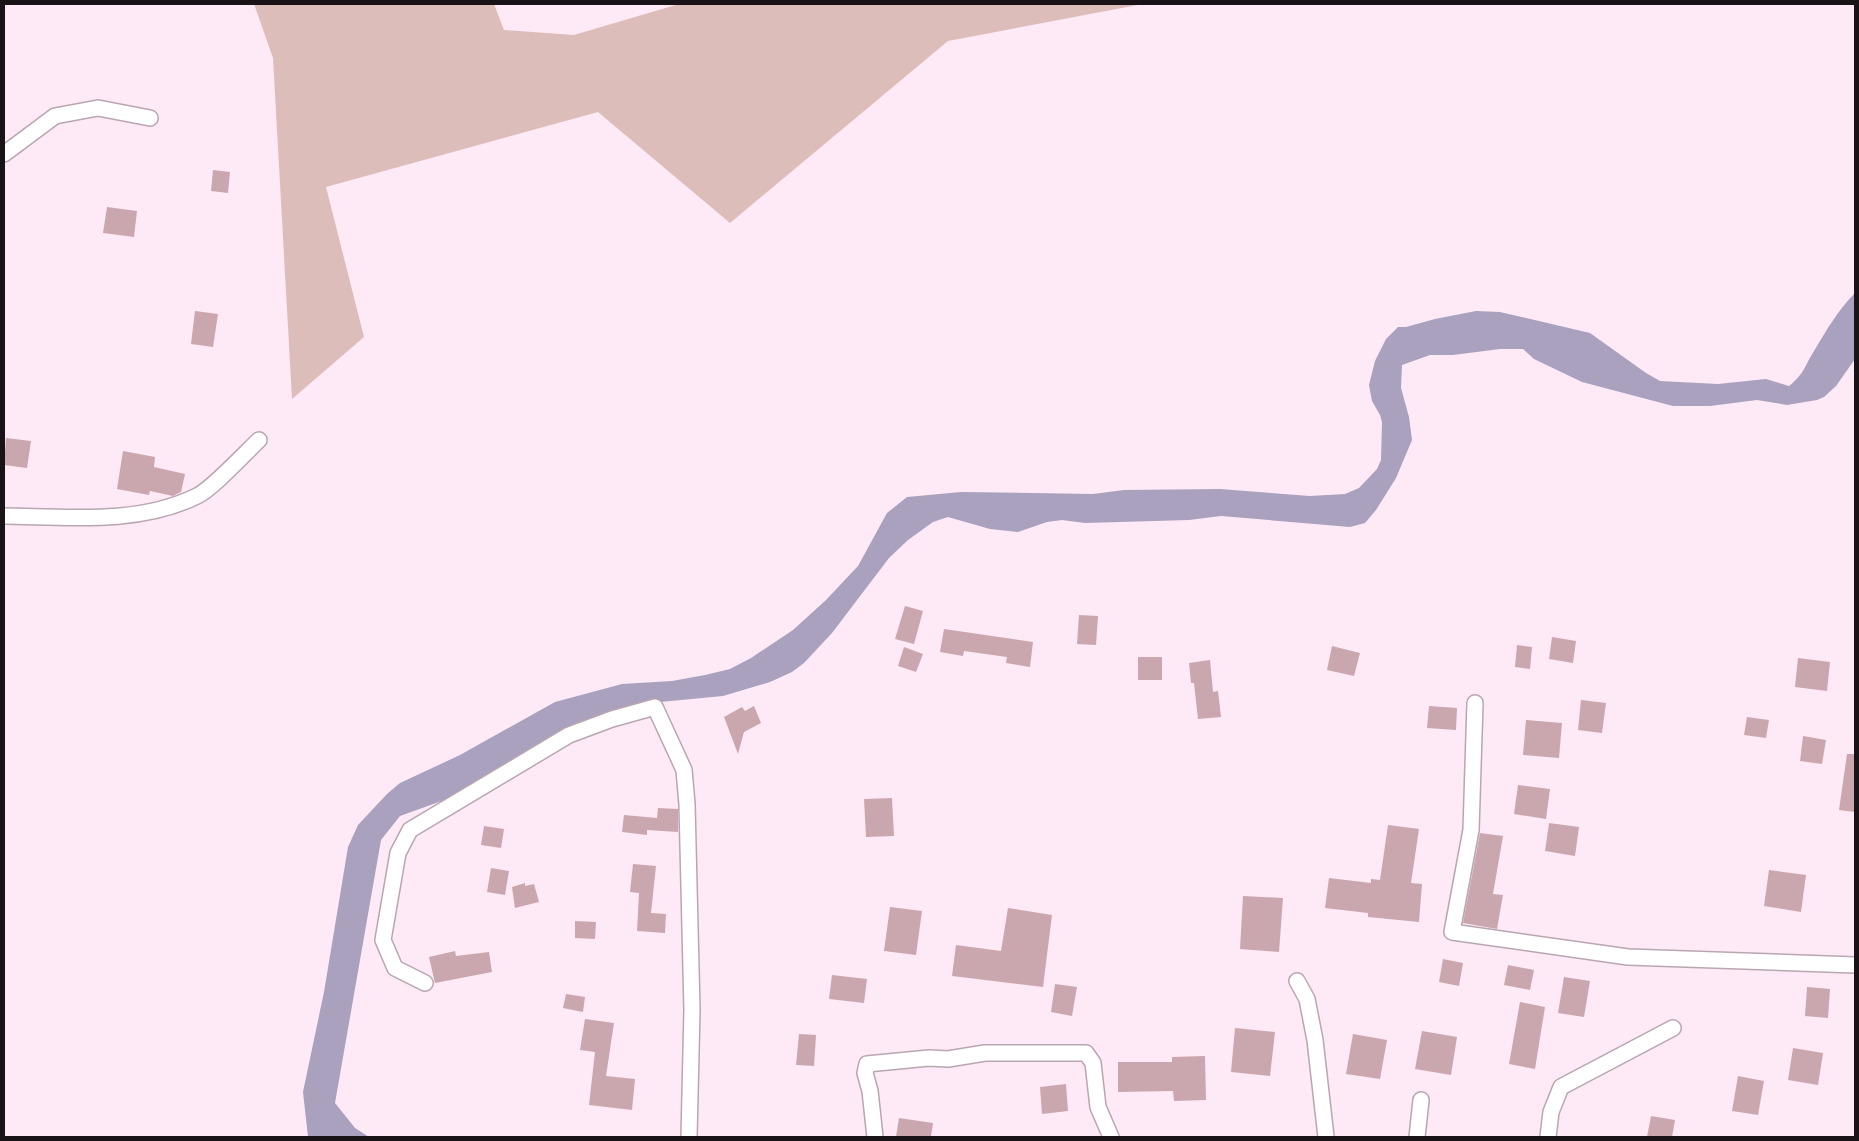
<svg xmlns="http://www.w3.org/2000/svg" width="1859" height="1141" font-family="Georgia,serif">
<rect width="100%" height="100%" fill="#fee9f6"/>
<!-- green -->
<polygon fill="#ddbdba" points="254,4 494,4 504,30 574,35 679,4 1143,4 948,41 730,223 598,112 326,187 364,337 292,399 273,58"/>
<!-- water -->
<path fill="#a9a1be" d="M1855,293V359L1836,386L1824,397L1817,400L1787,405L1757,400L1710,406H1673L1582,382L1534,359L1523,349H1500L1453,355H1430L1402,365L1401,388L1409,417L1412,440L1396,478L1376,510L1365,523L1350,527L1221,516L1189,520L1085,523L1062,520L1047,522L1018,532L990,529L948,517L933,522L908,540L889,558L832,633L804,663L792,672L770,682L723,696L660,702L568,728L447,799L400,816L381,840L335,1103L355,1128L369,1137H308L303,1092L324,992L348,847L358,825L387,794L400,783L460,755L555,702L622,684L672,681L705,675L730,669L751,658L793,630L826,600L858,566L887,513L907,497L961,492L1093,494L1124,490L1220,489L1310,496L1345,494L1359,488L1377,469L1381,460L1382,422L1380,415L1372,401L1369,385L1375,361L1386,339L1398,327H1406L1435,319L1476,311L1500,312L1590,333L1646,373L1660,381L1718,384L1766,379L1789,386C1805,373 1804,367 1814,351C1826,331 1838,310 1855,293Z"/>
<!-- building -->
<g fill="#caa7af">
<polygon points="213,170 230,172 228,193 211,191"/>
<polygon points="107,207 137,211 134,237 103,233"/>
<polygon points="195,311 218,314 213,347 191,344"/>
<polygon points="6,438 31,441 27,468 4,465"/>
<polygon points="123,451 155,457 154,467 185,474 181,492 173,496 150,491 149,495 117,489"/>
<polygon points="905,606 923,611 914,644 895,639"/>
<polygon points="1079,615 1098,616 1096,645 1077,644"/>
<polygon points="944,629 1033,642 1030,667 1006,663 1007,657 964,651 963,656 940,652"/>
<polygon points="1552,637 1576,641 1573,663 1549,659"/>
<polygon points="1517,645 1532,647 1530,669 1515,667"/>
<polygon points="1332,646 1360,653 1354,676 1327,670"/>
<polygon points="904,647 923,654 916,672 898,666"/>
<rect x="1138" y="657" width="24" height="23"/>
<polygon points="1798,658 1830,662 1827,691 1795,687"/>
<polygon points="1210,660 1213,692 1218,691 1221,717 1198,719 1194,683 1191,683 1189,663"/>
<polygon points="1581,700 1606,703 1602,733 1578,730"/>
<polygon points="754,706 761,723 744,732 738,754 724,717 742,707 745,711"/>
<polygon points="1429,706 1457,708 1456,730 1427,728"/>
<polygon points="1747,717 1769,720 1766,738 1744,735"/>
<polygon points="1526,720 1562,723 1559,758 1523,755"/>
<polygon points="1803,736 1826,740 1822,764 1800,761"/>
<polygon points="1847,754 1855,754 1855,812 1839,810"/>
<polygon points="1518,785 1550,789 1546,819 1514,814"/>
<polygon points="892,798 894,836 866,837 864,799"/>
<polygon points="658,808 678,809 678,832 647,830 647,835 622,832 624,815 657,818"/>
<polygon points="1549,823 1579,827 1575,856 1545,851"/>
<polygon points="1388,825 1419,829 1411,883 1422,884 1419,922 1368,917 1368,913 1325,908 1329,878 1371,883 1371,879 1380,880"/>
<polygon points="484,826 504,829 501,848 481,845"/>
<polygon points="1480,833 1503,836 1493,894 1503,895 1497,929 1463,923"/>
<polygon points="633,864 656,866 651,913 666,914 665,933 637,931 639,893 630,892"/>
<polygon points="491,868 509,871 505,895 487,892"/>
<polygon points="1769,870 1806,875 1801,912 1764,906"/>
<polygon points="525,883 525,886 534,884 539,902 515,908 512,887"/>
<polygon points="1243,896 1283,898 1279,952 1240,949"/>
<polygon points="890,907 922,911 916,955 884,951"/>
<polygon points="1008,908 1052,915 1043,987 952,976 956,945 1001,951"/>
<polygon points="575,921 596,922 595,939 575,938"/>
<polygon points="455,951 456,956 489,952 492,972 435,983 429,957"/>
<polygon points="1443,959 1463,963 1459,986 1439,982"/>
<polygon points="1508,965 1534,970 1530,990 1504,985"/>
<polygon points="832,975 867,979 864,1003 829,999"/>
<polygon points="1564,977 1590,981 1584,1017 1558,1013"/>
<polygon points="1055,984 1077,987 1072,1016 1051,1012"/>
<polygon points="1807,987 1830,989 1828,1018 1805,1016"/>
<polygon points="566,994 585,997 583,1012 563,1008"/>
<polygon points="1520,1002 1545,1007 1535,1069 1509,1064"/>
<polygon points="585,1019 614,1023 606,1076 635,1079 632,1110 589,1105 595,1052 580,1050"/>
<polygon points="1235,1028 1275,1032 1270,1076 1231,1072"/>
<polygon points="1422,1031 1457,1037 1451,1075 1415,1069"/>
<polygon points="799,1034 816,1035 814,1066 796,1065"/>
<polygon points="1353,1034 1387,1040 1380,1079 1346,1074"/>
<polygon points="1793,1048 1823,1053 1818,1085 1788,1080"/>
<polygon points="1205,1056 1206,1100 1174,1101 1173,1091 1118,1092 1118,1062 1172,1062 1172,1057"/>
<polygon points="1738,1076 1764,1081 1758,1115 1732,1111"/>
<polygon points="1066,1084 1068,1111 1042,1114 1040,1087"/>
<polygon points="1651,1116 1675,1120 1672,1137 1647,1137"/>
<polygon points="899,1118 933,1123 931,1137 896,1137"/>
</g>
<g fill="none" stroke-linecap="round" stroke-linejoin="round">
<defs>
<g id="street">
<polyline points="4,154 55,116 98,108 150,118"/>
<path d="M4,516C68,517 138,525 197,496C212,489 245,453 259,440"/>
<polyline points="1475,703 1471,830 1452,932 1628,957 1855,965"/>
<polyline points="1297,981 1307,999 1315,1040 1326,1137"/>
<polyline points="425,983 395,968 383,940 398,853 410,830 569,735 612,719 655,707 684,770 687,804 692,1010 689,1137"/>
<polyline points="875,1137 870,1091 865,1073 867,1064 929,1058 948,1059 985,1053 1086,1053 1093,1063 1098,1107 1111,1137"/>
<polyline points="1417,1137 1421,1100"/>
<polyline points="1548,1137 1551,1112 1561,1087 1673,1028"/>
</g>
</defs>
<!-- street casing -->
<use href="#street" stroke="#b9a6b1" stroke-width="18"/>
<!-- street -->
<use href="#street" stroke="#fff" stroke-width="15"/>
</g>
<!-- border -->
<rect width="1859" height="1141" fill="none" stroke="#191216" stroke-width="10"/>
</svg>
